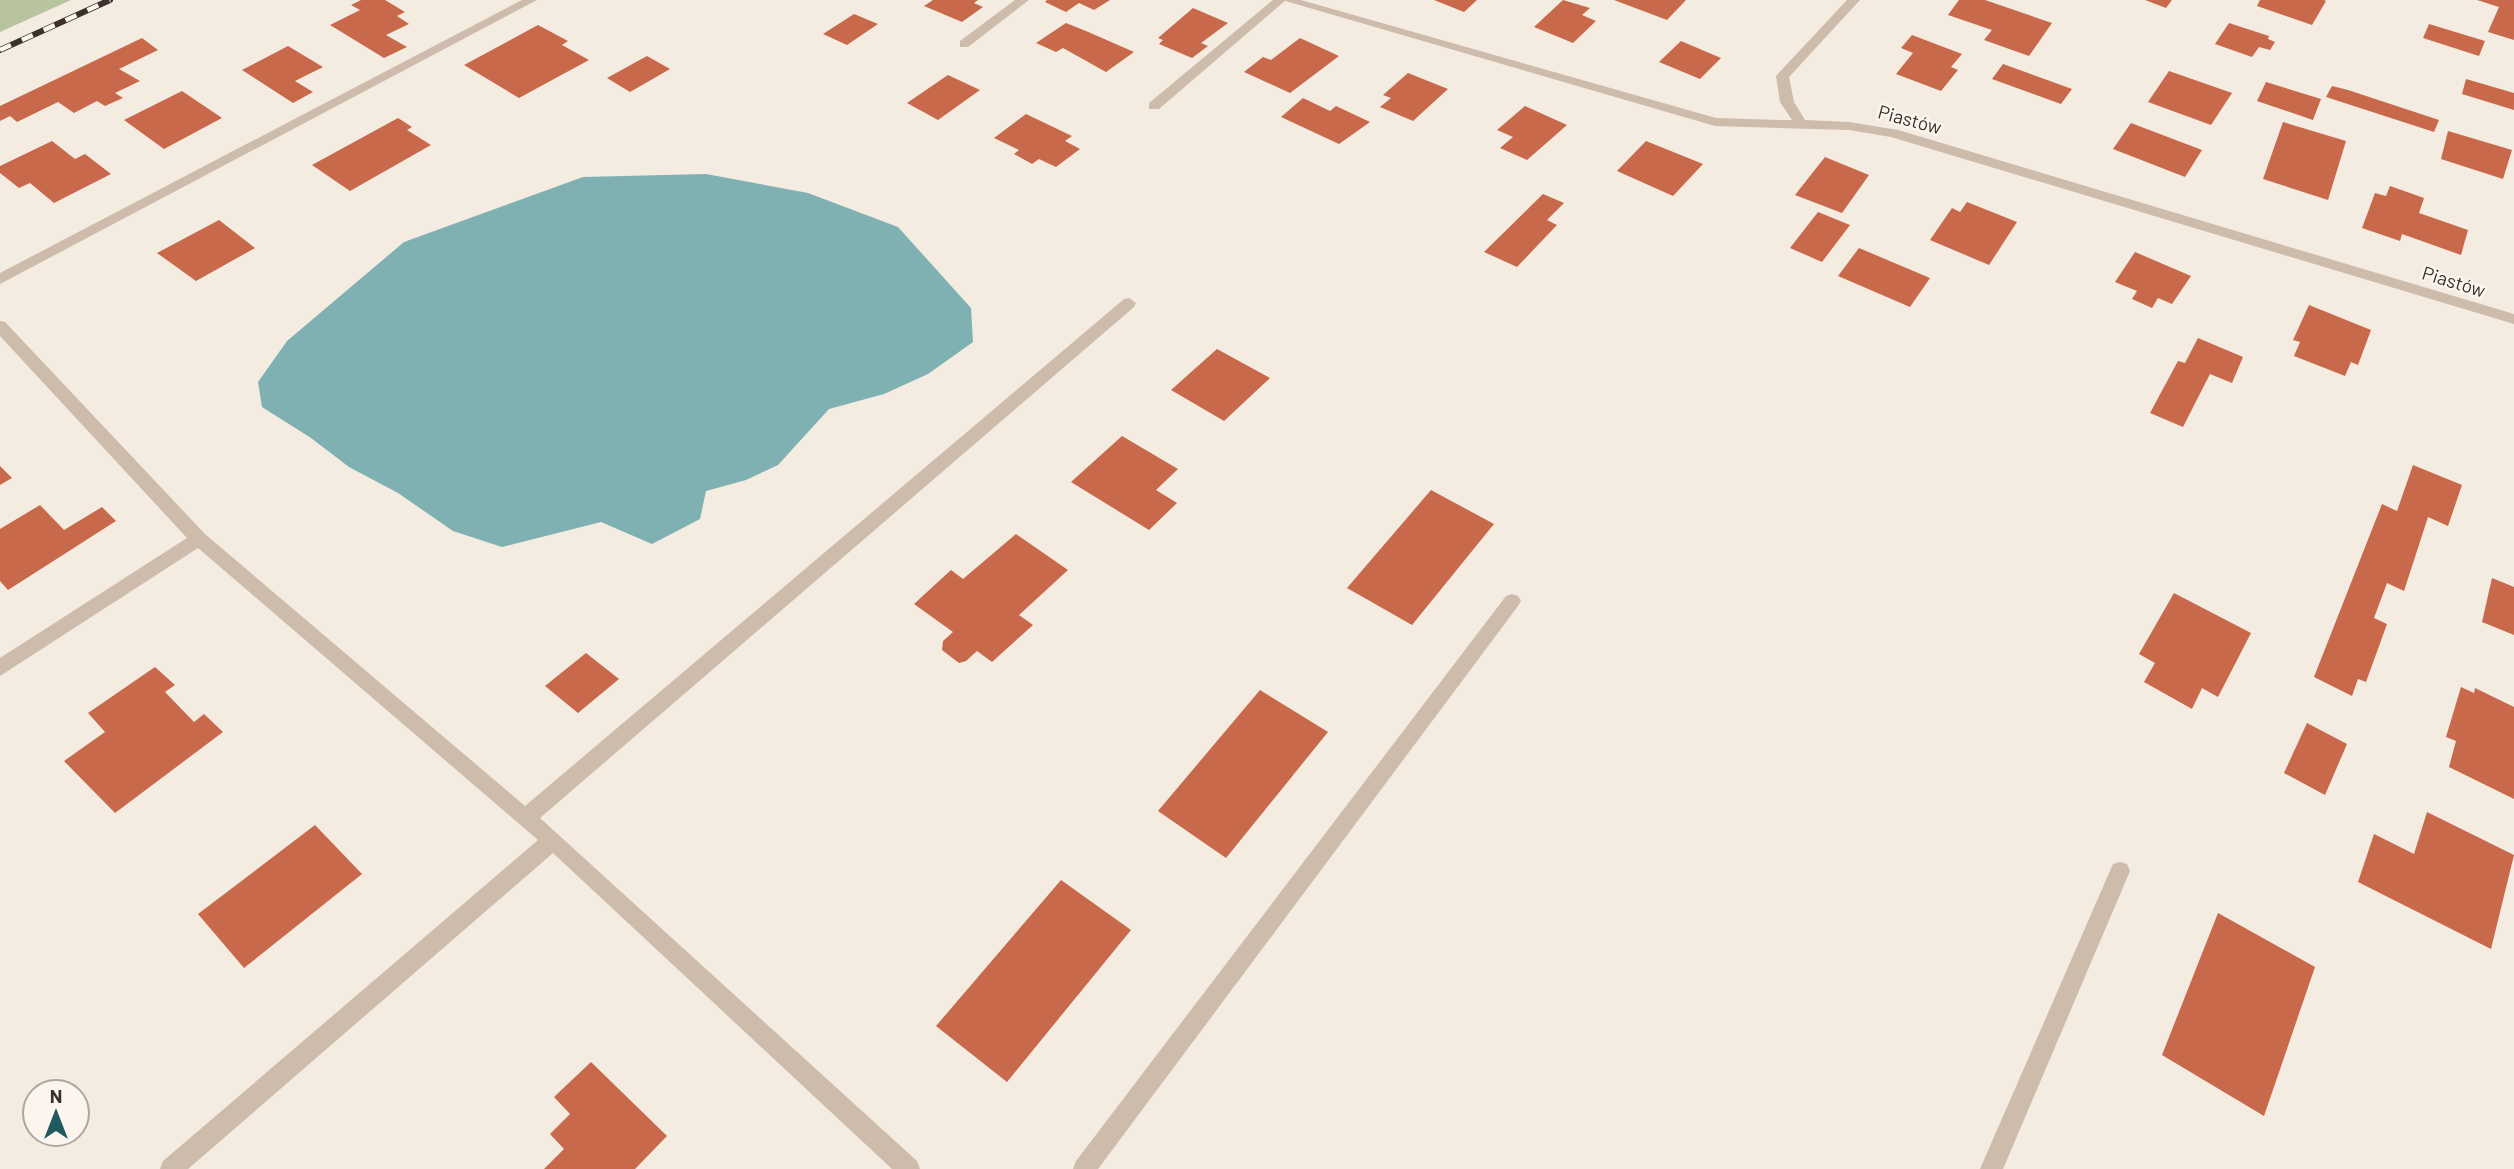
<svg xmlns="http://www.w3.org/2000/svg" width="2514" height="1169" font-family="Barlow,sans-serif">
<rect width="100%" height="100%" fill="#f4ebe1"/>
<!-- green -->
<polygon fill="#b8c4a0" points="0,0 71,0 0,32"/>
<!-- water -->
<polygon fill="#7fb0b2" points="706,174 808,193 898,227 971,308 973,342 928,374 884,394 829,409 778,465 746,480 706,491 700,519 652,544 601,522 502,547 453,531 398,493 349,467 311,438 262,407 258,382 287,341 404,242 583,177"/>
<!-- building -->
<g fill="#c8694b">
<polygon points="361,0 385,0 405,12 397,16 409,24 386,35 407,47 384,58 330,25 360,10 351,5"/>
<polygon points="933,0 978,0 974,3 983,7 962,22 924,6"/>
<polygon points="1047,0 1110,0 1094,10 1079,3 1066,12 1045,2"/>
<polygon points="1434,0 1477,0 1464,12"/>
<polygon points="1563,0 1590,8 1582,15 1596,21 1573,43 1534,27"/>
<polygon points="1614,0 1686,0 1667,20"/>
<polygon points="1959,0 1985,0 2052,23 2029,56 1984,40 1992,30 1948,15"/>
<polygon points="2145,0 2172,0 2166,8"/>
<polygon points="2260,0 2324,0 2326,1 2312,25 2257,6"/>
<polygon points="2514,0 2514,40 2488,32 2499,7 2477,0"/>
<polygon points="1193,8 1228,23 1201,43 1208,46 1192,58 1159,44 1163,40 1158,38"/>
<polygon points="854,14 878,24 847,45 823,34"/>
<polygon points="1066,23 1086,31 1134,52 1106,72 1063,48 1056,52 1036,43"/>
<polygon points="2229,23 2269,36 2268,39 2275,42 2270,50 2259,47 2252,57 2215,44"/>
<polygon points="2429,24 2485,41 2479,56 2423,38"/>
<polygon points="538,25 568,41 562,45 589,60 519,98 464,65"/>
<polygon points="1912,35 1962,54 1951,67 1958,70 1941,91 1896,74 1913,53 1901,48"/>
<polygon points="142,38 158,50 119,69 140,81 115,93 123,98 105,106 97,101 74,113 58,102 17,122 10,116 0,121 0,106"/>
<polygon points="1300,38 1339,56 1290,93 1244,72 1263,57 1271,60"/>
<polygon points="1681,41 1721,58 1700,79 1659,62"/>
<polygon points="288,46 323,67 295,81 313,92 293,103 242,70"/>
<polygon points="647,56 670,69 630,92 607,78"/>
<polygon points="2003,64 2028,73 2072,89 2061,104 1992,79"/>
<polygon points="2169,71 2232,93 2211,125 2148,102"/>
<polygon points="1408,73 1448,89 1413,121 1380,107 1391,98 1383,95"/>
<polygon points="948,75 980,90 938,120 907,103"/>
<polygon points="2466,79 2514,93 2514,110 2462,94"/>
<polygon points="2266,82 2321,99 2313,120 2257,101"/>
<polygon points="2332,86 2348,90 2439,120 2434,132 2326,97"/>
<polygon points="182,91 222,118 164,149 124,120"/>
<polygon points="1303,98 1330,111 1336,106 1370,122 1339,144 1281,117"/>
<polygon points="1525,106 1567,125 1527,160 1500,148 1513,137 1497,130"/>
<polygon points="1026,114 1072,136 1065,141 1080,149 1056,167 1039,159 1032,164 1014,154 1019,150 994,138"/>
<polygon points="398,118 412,127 407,130 431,145 350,191 312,165"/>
<polygon points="2283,122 2346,141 2328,200 2263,179"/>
<polygon points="2131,123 2202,150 2185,177 2113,149"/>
<polygon points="2448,131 2512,150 2503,179 2441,159"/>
<polygon points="52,141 75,159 85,154 111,174 54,203 30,183 19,188 0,173 0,166"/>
<polygon points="1646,141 1703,164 1673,196 1617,171"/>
<polygon points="1825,157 1869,175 1842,213 1795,195"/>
<polygon points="2390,186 2424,198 2419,213 2468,230 2461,255 2402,234 2400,241 2362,228 2375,193 2386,196"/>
<polygon points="1543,194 1564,203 1547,220 1557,225 1517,267 1484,252"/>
<polygon points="1967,202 2017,222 1989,265 1930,240 1952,208 1960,212"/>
<polygon points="1818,212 1850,225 1822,262 1790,248"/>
<polygon points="219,220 255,248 196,281 157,253"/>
<polygon points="1859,248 1930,278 1910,307 1838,276"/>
<polygon points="2135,252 2191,276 2172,304 2158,298 2152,308 2132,299 2137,291 2115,282"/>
<polygon points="2309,305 2371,330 2358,365 2351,362 2345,376 2294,356 2300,342 2293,340"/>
<polygon points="2198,338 2243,357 2232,383 2210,374 2183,427 2150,413 2178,361 2185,363"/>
<polygon points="1217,349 1270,378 1224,421 1171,390"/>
<polygon points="1122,436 1178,469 1156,490 1177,503 1149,530 1071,482"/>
<polygon points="2413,465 2462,485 2448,526 2428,517 2404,591 2387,583 2374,618 2387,624 2366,682 2358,679 2352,696 2314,677 2382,504 2397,511"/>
<polygon points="0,466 12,478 0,485"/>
<polygon points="1431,490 1494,524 1412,625 1347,588"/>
<polygon points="40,505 64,530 102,507 116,521 8,590 0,581 0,529"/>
<polygon points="1016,534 1068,570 1019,615 1033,625 992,662 977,651 966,661 959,663 942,650 943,641 953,632 914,604 951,570 963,579"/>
<polygon points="2492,578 2514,587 2514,635 2482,622"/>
<polygon points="2174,593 2251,633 2218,697 2202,688 2192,709 2144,682 2155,663 2139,654"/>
<polygon points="586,653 619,679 578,713 545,686"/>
<polygon points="155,667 175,685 165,692 194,722 204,714 223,732 115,813 64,761 105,732 88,713"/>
<polygon points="2461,687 2474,693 2475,688 2514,707 2514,799 2449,767 2456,741 2446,737"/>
<polygon points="1260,690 1328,732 1226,858 1158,811"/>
<polygon points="2307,723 2347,744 2325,795 2284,773"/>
<polygon points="2427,812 2514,855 2491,949 2358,882 2374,834 2414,854"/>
<polygon points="315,825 362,874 244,968 198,914"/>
<polygon points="1061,880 1131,930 1007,1082 936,1026"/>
<polygon points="2218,913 2315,967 2264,1116 2162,1055"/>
<polygon points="591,1062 667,1136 635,1169 544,1169 564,1149 550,1134 570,1114 554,1097"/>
</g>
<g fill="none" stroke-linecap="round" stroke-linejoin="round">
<!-- service -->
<g fill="#cdbbac" fill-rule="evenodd">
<polygon points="1015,0 1029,0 968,47 960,47 960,41"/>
<polygon points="1273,0 1286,0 1159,109 1149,109 1149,103"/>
</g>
<!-- minor -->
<g fill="#cdbbac" fill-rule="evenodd">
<polygon points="522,0 537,0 0,284 0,273"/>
<polygon points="1282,0 1301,0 1716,118 1782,120 1792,120 1780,102 1776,76 1847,0 1860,0 1789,77 1794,102 1805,120 1849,122 1898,130 2514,314 2514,324 1891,137 1849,130 1715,126"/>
<polygon points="1129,298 1136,303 1134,307 540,818 917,1161 920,1169 892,1169 553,853 188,1169 160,1169 163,1161 538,840 198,548 0,676 0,658 187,538 0,336 0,321 5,322 205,534 525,806 1124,299"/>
<polygon points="1512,594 1518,596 1521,601 1518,606 1098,1169 1073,1169 1076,1161 1506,596"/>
<polygon points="2120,862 2127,864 2130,871 2003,1169 1980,1169 2113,864"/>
</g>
<defs>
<polyline id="rail" points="0,50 110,0"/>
</defs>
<!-- rail casing -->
<use href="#rail" stroke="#3b302b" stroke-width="6"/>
<!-- rail -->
<use href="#rail" stroke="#fbf5ee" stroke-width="4.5" stroke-dasharray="12" stroke-linecap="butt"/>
</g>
<g text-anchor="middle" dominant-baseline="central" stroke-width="5" stroke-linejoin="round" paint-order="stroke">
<!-- far-street labels -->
<g font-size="19" fill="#3b302b" stroke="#fbf5ee">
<text transform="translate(1910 119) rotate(15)">Piastów</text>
<text transform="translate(2454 281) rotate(17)">Piastów</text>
</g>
</g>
<!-- north arrow -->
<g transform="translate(56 1113)"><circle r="33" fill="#fbf5ee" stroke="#aea6a0" stroke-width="2"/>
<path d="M0-5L12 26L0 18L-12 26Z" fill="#1f5a5e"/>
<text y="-10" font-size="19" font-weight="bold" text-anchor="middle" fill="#3b302b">N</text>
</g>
</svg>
